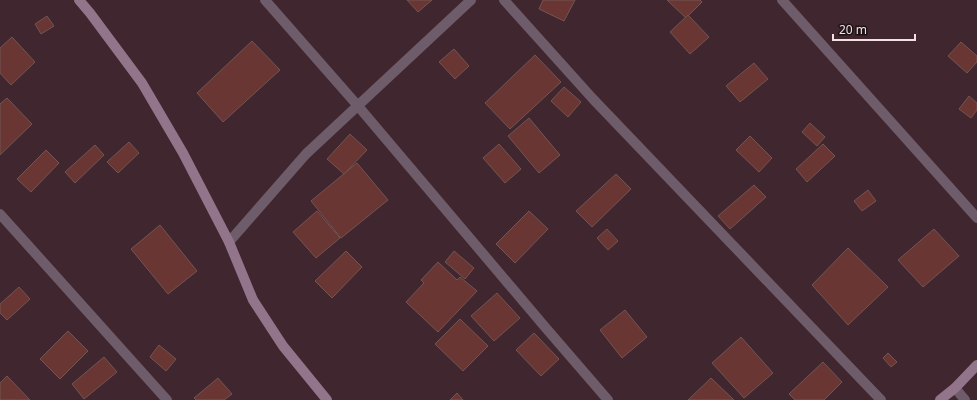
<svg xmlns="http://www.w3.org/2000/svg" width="977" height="400" font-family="'Noto Sans',sans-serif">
<rect width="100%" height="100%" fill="#40262e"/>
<!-- building -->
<g fill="#693634" stroke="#735552">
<polygon points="407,0 432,0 418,12"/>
<polygon points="543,0 575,0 564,21 539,9"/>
<polygon points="667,0 700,0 702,2 686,18"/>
<polygon points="688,15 709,37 690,54 670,32"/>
<polygon points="47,16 54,26 41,34 35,24"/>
<polygon points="12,37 35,62 11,85 0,73 0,48"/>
<polygon points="252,41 280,70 223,122 197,93"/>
<polygon points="961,42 977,56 977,62 967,73 948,56"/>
<polygon points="454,49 469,66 455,79 439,62"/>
<polygon points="535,55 561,82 510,129 485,103"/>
<polygon points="754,63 768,79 740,102 726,86"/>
<polygon points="564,87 581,102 568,117 551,101"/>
<polygon points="969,96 977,103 977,110 971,118 959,109"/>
<polygon points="7,98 32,124 0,155 0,104"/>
<polygon points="529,118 560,155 539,173 508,136"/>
<polygon points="810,123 825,137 817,146 802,132"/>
<polygon points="350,134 367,150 344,174 327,159"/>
<polygon points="750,136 772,158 759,172 736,150"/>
<polygon points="129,142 139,153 118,173 107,162"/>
<polygon points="499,144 521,169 505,183 483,158"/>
<polygon points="823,144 835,156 807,182 796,169"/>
<polygon points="95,145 104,155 75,183 65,172"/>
<polygon points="46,150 59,163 31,192 17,179"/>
<polygon points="357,163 388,200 341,238 311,201"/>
<polygon points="616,174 631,189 592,227 576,211"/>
<polygon points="754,185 766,197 730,229 718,216"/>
<polygon points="868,190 876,201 862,211 854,201"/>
<polygon points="317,211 340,238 316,258 293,232"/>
<polygon points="529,211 548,229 515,263 496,244"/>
<polygon points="160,225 197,271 168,294 131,249"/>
<polygon points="607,229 618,241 608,250 597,238"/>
<polygon points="934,229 959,256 923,287 898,260"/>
<polygon points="848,248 888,287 848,325 812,285"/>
<polygon points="346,251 362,267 332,298 315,281"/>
<polygon points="454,251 474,268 465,279 445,262"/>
<polygon points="438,262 457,280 460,277 477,291 438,332 406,302 424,283 421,280"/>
<polygon points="19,287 30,299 7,320 0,313 0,304"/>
<polygon points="497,293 520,318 494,341 471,316"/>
<polygon points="625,310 647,337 622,358 600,330"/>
<polygon points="460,319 488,346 463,371 435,344"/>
<polygon points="68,331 88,351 60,379 40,359"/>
<polygon points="534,333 559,359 541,376 516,350"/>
<polygon points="741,337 773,373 744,398 712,363"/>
<polygon points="159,345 176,359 166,371 150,357"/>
<polygon points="888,353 897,362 891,367 883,358"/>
<polygon points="104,357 117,372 84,399 72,384"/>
<polygon points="823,362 842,382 824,400 795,400 789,394"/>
<polygon points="7,376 30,400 0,400 0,383"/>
<polygon points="218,378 232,394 224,400 196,400 194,398"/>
<polygon points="711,378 734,400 688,400"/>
<polygon points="457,393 463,400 450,400"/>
</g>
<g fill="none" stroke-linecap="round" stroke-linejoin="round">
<!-- street -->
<g stroke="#6f5c6a" stroke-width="10">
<polyline points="265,0 358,106 545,327 608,400"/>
<polyline points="504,0 593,99 881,400"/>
<polyline points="782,0 977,218"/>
<polyline points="0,214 167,400"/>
<polyline points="229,242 306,154 471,0"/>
<polyline points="955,388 965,400"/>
</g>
<!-- secondary -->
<g stroke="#93758b" stroke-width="10">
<polyline points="79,0 90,13 142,83 183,153 229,242 253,300 283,346 327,400"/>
<polyline points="940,400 955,388 977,365"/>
</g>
</g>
<!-- scale -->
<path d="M833 34v6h82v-6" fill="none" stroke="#f2e0e4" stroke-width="2"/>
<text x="839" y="34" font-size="12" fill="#f2e0e4" stroke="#1f1316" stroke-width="3" paint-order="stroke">20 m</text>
</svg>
